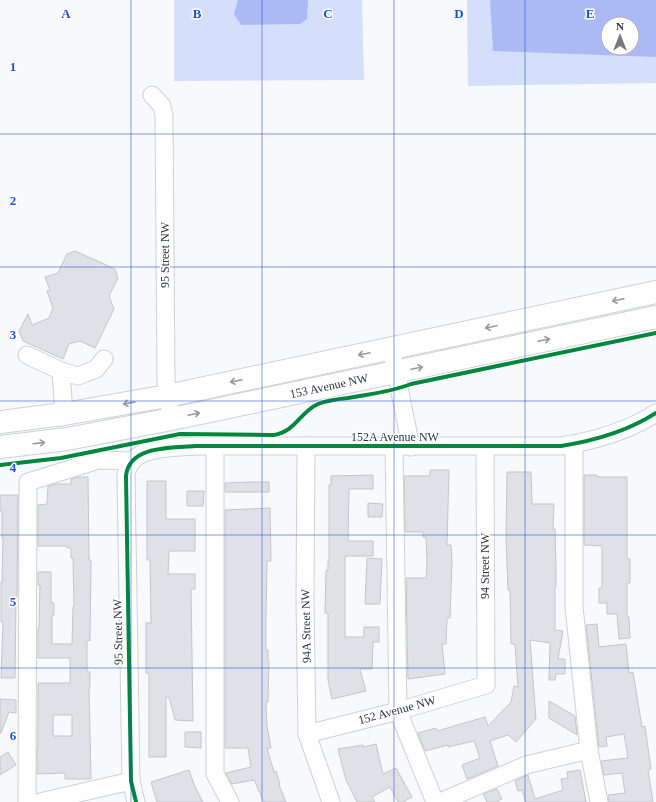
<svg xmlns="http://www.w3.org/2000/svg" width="656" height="802" font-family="Georgia,serif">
<rect width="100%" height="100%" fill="#f7f9fc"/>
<!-- green -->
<g fill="#d5defa" fill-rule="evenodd">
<polygon points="174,0 362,0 364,80 174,81"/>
<path d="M467,0H656V83L468,86ZM608,24H632V48H608Z"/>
</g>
<!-- water -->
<g fill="#abbaf5" fill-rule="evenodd">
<polygon points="238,0 308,0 307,19 300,24 241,25 234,14"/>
<path d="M490,0H656V57L493,51ZM608,24H632V48H608Z"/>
</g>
<!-- building -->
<g fill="#dfe1e7" stroke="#c3c5ca" fill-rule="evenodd">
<polygon points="75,251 115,269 118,278 109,296 114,309 95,348 80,341 69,344 63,359 23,341 19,331 28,314 32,325 49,318 53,308 47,291 50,290 45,277 58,273 67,254"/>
<polygon points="430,470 449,470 447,545 451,545 452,561 450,618 447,618 446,644 442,644 445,674 408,679 406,578 426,578 427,562 426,537 423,537 423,532 405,532 404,476 430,476"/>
<polygon points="507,472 531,472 532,504 554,504 553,529 555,529 556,569 556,587 555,587 555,630 563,631 558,659 565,659 565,674 556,674 555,680 549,680 550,643 530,640 536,719 516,742 508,735 490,741 498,766 467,779 462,765 480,758 474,741 448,747 448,745 425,751 418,733 436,728 437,731 485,717 488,726 511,702 514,686 518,687 515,644 511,644 510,590 508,590 506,539"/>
<polygon points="373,475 373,489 349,489 348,541 373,541 373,556 345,556 345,637 364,637 364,627 379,627 379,642 373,642 372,669 360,669 366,691 332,699 328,680 328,613 325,613 326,570 328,570 328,561 329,561 329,485 331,485 331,476"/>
<polygon points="584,475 597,475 597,477 627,477 627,559 630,559 630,583 627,583 627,617 629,617 630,638 619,639 617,614 607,614 607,603 599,603 599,588 602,588 602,546 584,545"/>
<path d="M79,477H88L89,560H91L90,641L87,640V672H90V687H89L91,779H65V773L37,774V748H38V683H70V658H38V628H39L40,585H38V572H51V603H54V615H52V644H72L73,607H74L73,558H71V548H67V546H38V505L47,504L48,486L56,484H71V479ZM53,715H72V736H53Z"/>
<polygon points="147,481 166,481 166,519 195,519 195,551 169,551 168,574 195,574 195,589 191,589 193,721 175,720 169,697 166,697 166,757 149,757 149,673 146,673 146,623 151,623 150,560 147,560"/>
<polygon points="252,482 269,482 269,492 225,492 225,483"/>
<polygon points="187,491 204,491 203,506 187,506"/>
<polygon points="0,495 18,495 17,597 16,597 15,678 1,678 3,622 1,622 1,582 2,582 3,538 2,538 2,511 0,511"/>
<polygon points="368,503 383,504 382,517 368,517"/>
<polygon points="270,508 271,561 267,561 266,619 266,650 268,650 268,660 269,660 268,702 266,702 267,726 271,748 267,748 274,772 276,771 280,784 279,785 286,802 264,802 254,780 232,784 226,773 251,767 248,748 225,748 225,510"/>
<polygon points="367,558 382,559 380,604 365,604"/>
<polygon points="597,624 599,647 626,644 629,673 633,672 642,727 645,726 651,769 648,770 653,802 609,802 608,795 625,793 622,773 604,775 601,761 628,758 624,734 606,737 607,746 599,747 586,625"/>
<polygon points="0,699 16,700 16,713 9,712 1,733 0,733"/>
<polygon points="549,701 575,716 577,735 549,718"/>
<polygon points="185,732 201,732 201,748 185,747"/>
<polygon points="376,744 383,774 396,768 412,797 403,802 398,802 390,787 372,797 375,802 357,802 346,780 338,749 363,745 363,747"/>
<polygon points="8,752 16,765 0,775 0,757"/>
<polygon points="189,770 195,787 203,802 157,802 151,782"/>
<polygon points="580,770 586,802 526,802 522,790 518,791 515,781 528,775 535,799 563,790 561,779 568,778 567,772"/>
<polygon points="497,789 502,799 496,802 487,802 483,794"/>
</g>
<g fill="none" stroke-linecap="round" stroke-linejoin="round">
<defs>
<g id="minor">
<polyline points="152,95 162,106 164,116 166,378 167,396 172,419"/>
<polyline points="391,348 411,447"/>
<polyline points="27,355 61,371 78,376 96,369 104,359"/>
<polyline points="61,371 64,414"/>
<polyline points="574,444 574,607 589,750 599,802"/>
<polyline points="215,446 215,774 230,802"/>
<polyline points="306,446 305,601 307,734 331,802"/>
<polyline points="394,447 398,711 435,802"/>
<polyline points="307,734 398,711 486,685 485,447"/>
<polyline points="27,802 28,482 99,460 131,461"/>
<polyline points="40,802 131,781"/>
<path d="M136,802L131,781L126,476C129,445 172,448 195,446H561C594,441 628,431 656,413"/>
<polyline points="440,802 526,765 589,750"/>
</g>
<g id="major">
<polyline points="0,422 64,414 167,396 656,292"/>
<polyline points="0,447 67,439 172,419 656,317"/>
</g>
</defs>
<!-- minor casing -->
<use href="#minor" stroke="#ced0d6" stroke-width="19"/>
<!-- major casing -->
<use href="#major" stroke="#ced0d6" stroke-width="24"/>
<!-- minor -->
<use href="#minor" stroke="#fefeff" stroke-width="17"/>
<!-- major -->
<use href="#major" stroke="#fefeff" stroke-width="22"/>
<defs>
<g id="cycleway">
<path d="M0,465L61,458L180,434L274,435C296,431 300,412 318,404C328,400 338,399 348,398C370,394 391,392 411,384L656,333"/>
<path d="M136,802L131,781L126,476C129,445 172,448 195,446H561C594,441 628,431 656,413"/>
</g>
</defs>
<!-- cycleway casing -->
<use href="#cycleway" stroke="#fff" stroke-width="6"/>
<!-- cycleway -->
<use href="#cycleway" stroke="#00873e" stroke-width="4"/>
</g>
<!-- one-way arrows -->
<defs><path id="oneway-shaft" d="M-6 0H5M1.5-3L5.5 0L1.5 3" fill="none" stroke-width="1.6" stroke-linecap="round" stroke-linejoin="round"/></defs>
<g stroke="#98989e">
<use href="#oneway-shaft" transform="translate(618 300) rotate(168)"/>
<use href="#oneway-shaft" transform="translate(491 327) rotate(168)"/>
<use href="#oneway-shaft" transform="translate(544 340) rotate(-12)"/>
<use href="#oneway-shaft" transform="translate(364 354) rotate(168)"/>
<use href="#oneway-shaft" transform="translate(417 368) rotate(-12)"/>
<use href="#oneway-shaft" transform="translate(236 381) rotate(168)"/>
<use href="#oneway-shaft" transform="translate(129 403) rotate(170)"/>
<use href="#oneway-shaft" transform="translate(194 414) rotate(-12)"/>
<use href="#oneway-shaft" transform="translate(39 443) rotate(-7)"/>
</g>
<!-- grid -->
<path fill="none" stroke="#1d4ed8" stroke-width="1" stroke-opacity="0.55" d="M131,0V802M262,0V802M394,0V802M525,0V802M0,134H656M0,267H656M0,401H656M0,535H656M0,668H656"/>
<g text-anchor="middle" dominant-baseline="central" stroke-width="3" stroke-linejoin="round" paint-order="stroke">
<!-- street labels -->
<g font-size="12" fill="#31333d" stroke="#fff">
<text transform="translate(165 255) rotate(-90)">95 Street NW</text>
<text transform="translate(329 386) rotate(-12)">153 Avenue NW</text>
<text x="395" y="437">152A Avenue NW</text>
<text transform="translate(485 566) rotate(-90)">94 Street NW</text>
<text transform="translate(306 626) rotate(-91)">94A Street NW</text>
<text transform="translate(118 632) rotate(-91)">95 Street NW</text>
<text transform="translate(397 710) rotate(-15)">152 Avenue NW</text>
</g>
</g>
<g font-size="13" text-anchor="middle" font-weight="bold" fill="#1d4ed8" stroke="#fff" stroke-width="3" stroke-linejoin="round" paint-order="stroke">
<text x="66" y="18">A</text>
<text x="197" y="18">B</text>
<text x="328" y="18">C</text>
<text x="459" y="18">D</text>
<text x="590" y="18">E</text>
<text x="13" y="71">1</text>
<text x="13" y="205">2</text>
<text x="13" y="339">3</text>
<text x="13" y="472">4</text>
<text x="13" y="606">5</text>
<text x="13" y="740">6</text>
</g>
<!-- north arrow -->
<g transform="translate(620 36)"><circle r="19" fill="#ffffff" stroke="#adadb1"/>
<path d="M0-3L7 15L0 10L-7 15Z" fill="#767880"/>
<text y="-6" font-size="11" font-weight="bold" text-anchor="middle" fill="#31333d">N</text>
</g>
</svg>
